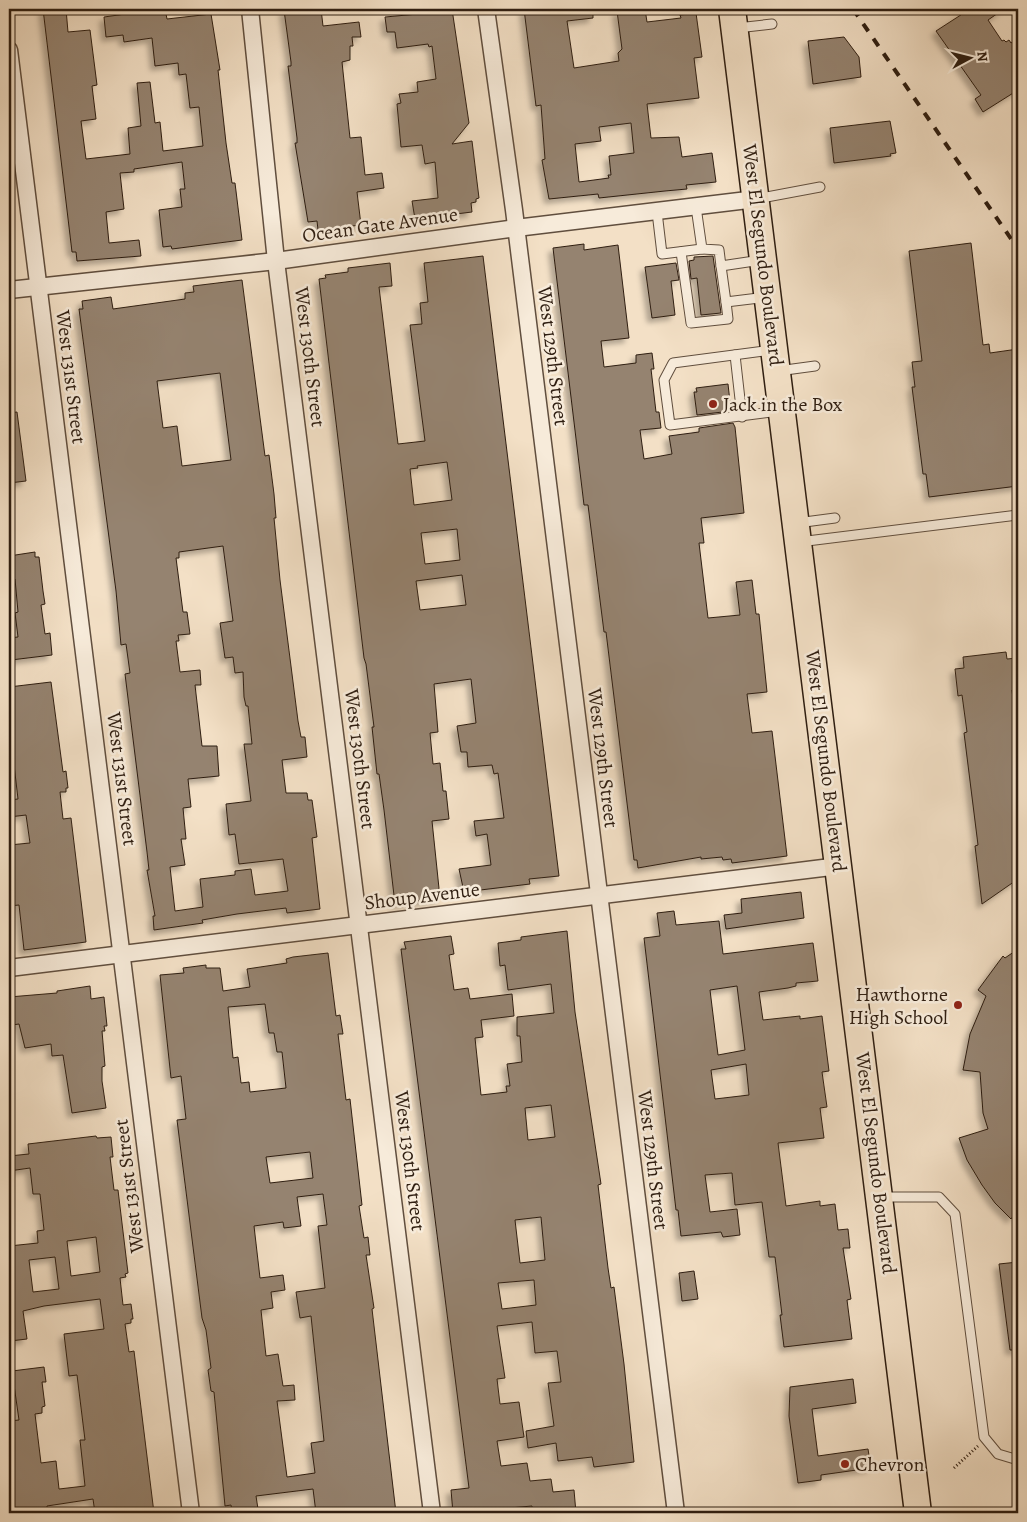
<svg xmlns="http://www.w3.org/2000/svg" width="1027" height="1522" font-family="Alegreya,serif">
<defs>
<filter id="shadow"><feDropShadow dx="-4.5" dy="4.5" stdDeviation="2.5" flood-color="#0004"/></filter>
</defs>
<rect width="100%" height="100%" fill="#f3e0c6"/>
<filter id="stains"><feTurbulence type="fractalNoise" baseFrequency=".004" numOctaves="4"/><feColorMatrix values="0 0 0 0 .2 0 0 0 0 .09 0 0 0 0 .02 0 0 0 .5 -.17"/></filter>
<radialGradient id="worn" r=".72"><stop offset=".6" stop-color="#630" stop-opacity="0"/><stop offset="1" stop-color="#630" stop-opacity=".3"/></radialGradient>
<!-- building -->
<g fill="#95836f" stroke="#2f1e11" fill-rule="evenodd" filter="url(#shadow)">
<polygon points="43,9 66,9 68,32 90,30 97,85 92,86 96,119 81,121 86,159 130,154 128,128 141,126 137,83 150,82 155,123 160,122 163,151 203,146 199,107 190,108 186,74 179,75 178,63 155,66 152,38 124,42 123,35 106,37 104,17 140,12 148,9 165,9 167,19 211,14 220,70 218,70 226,143 232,183 235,183 242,240 172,249 171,246 163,247 159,210 182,207 180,189 185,189 182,162 134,169 134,172 120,173 124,209 106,212 109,243 139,240 141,256 77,261 76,252 72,252"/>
<polygon points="298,9 321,9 323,26 359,22 361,37 352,37 353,46 350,46 350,60 342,62 350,138 361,137 365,175 382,173 384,188 357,192 361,225 318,230 317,221 308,222 295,143 297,143 297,138 288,66 291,66 291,62 284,10"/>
<polygon points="428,9 452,9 469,123 452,144 472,141 479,198 476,199 476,202 471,203 472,212 415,219 412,201 438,198 435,162 425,164 422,145 401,147 397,104 401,103 399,94 418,92 417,82 436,79 432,46 429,47 428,44 397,48 395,32 387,32 385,17 429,13"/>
<path d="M524,9H593V18L567,21L574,68L619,61L618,53L622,49L617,11L645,9L647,22L681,18L680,15L696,13L702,57L694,58L699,98L647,104L651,138L679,137L682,157L712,153L716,182L686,185L687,189L665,191L599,198L598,194L549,199L542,160L545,159L541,105L536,106ZM631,123L634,153L609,156L611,175H608L609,178L579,182L575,144L601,141L599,127Z"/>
<polygon points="970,9 1004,9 988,20 1002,41 1004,40 1006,42 1009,40 1011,43 1018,38 1018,90 983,112 975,99 981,95 936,31"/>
<polygon points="844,37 859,57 861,77 813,84 808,41"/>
<polygon points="890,121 896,153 890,154 891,156 834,163 830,128"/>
<polygon points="971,243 983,345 989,344 990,353 1018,349 1018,486 929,497 926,474 923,474 912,387 915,387 912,362 922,361 909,251"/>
<polygon points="584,244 584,250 618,245 629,338 601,341 604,367 636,363 636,355 652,353 654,369 651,369 656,412 659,412 661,428 640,430 644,459 672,454 669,436 699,432 699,428 733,423 735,427 744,513 701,518 704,543 699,543 708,618 740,615 736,582 752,580 756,614 759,614 767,692 747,694 752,733 772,731 787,856 732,863 731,859 723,860 722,857 701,859 701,857 638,868 637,860 634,860 606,632 604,632 588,505 584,505 553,248"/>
<path d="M483,256L559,876L529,879L530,884L464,892L459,869L491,865L487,834L476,836L474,821L504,818L498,773L494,774L492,765L468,767L467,752H461L457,726L476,723L471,679L434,684L438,732L430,733L433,764L440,763L443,791H446L449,819L432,821L440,898L395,904L384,810L379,774H377L372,727H374L366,664L364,658L319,279L326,278L325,275L348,272V268L390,263L392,286L379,287L398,444L425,441L410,325L422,324L420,303L428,302L424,263ZM447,462L452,500L414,505L410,469L418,468L417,466ZM457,529L460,560L425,564L421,533ZM462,575L466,605L420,610L416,581Z"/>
<polygon points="713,256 721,313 701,315 697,278 691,279 689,261 694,260 694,257"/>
<polygon points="676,263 679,280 671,281 675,315 652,318 645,267"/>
<path d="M242,280L265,456L269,455L274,494L276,518H274L280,580L298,721L301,737H305L307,757L282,760L286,793H307L308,800H312L317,837L312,838L320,909L287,913L286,908L237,914L202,920L203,923L154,930L153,916H155L147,870H149L147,852L125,674L130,673L126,644L121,645L116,591L79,309H83L82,301L111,297L113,309L185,299V293L194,292L193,286ZM220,373L231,460L182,466L177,426L163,428L157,381ZM223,546L233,621L220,623L225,658L233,657L235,673L243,672L244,697L246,706H248L252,744H244L251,801L226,804L229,835L235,834L239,864L283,859L288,891L255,895L251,869L235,871V875L200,879L203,907L175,911L170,867L185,865L181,839H186L183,808L191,807L188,779L219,776L217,746H202L195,685H201L200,670L180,672L176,641H179L178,635L190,634L187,612H183L176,558H179V552Z"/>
<polygon points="728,384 731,411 697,415 694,392 697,392 696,388"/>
<polygon points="17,412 26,481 9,483 9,413"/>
<polygon points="35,552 35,557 39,557 43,591 45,604 41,605 45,634 50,633 52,655 11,660 9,638 18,637 15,613 18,612 15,579 10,580 9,556"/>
<polygon points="1006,652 1007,659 1018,658 1018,689 1012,690 1018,742 1018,879 982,904 975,846 978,845 964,733 967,732 962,695 958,696 955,669 964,668 963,657"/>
<polygon points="51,682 63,772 66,771 68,788 66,788 66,792 60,792 63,819 71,818 86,942 24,950 19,905 9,906 9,845 30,843 26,815 9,817 9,800 18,799 13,756 9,756 9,719 11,718 9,687"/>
<polygon points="801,892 804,918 726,929 724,915 742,913 741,899"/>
<path d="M674,911L676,925L719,921L723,954L813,943L818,981L796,983V986L788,988L759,992L763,1020L800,1016V1019L822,1016L829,1071L822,1072L827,1107L820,1108L824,1138L778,1143L786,1206L820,1201V1206L835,1204L838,1230L848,1229L850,1248H843L851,1299L847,1300L852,1339L784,1347L780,1315H782L775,1257H769L762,1202L735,1205L732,1173L705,1175L710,1212L737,1209L740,1235L723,1237L721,1232L681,1236L678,1210H676L644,938L660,936L657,913ZM737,986L745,1050L718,1055L710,990ZM746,1064L749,1095L715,1099L711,1070Z"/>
<path d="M567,931L575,1012L601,1184L598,1185L608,1268L611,1288L614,1287L624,1364L634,1462L594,1467L592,1457L558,1461L556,1443L528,1448L526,1431L554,1426L548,1383L561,1382L557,1351L535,1353L532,1322L497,1326L505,1378L497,1379L500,1404L519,1402L524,1437L497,1441L501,1466L527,1463L530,1481L551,1479L553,1492L574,1490L576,1513H532V1506L453,1513L451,1490L469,1488L401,949H406L404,942L451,936L454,954L449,955L454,990L468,988L470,999L512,994L514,1016L481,1020L483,1037L475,1038L481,1095L507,1092L506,1086H510L507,1064L522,1062L520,1036H517V1017L554,1013L551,984L508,990L505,965L500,966L498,943L521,940V937ZM551,1105L555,1137L528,1140L525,1108ZM541,1217L545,1260L520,1263L515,1220ZM534,1280L536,1305L502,1309L498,1283Z"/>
<polygon points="1018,949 1018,1210 1011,1219 995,1203 982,1185 967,1160 959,1138 988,1129 983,1113 980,1072 963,1070 970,1034 986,996 978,990 1003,956 1005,958"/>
<path d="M328,953L336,1016L340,1015L343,1034H338L346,1100L350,1099L362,1205L359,1206L364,1238L368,1237L370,1255H366L374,1308L372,1309L396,1513H316L313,1489L256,1496L258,1509L232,1512L231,1505L225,1506L214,1392L211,1391L208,1370L211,1368L206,1330L202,1318L177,1120L186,1119L181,1076L171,1078L160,975L184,973L183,968L206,965V968H220L223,991L250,987L247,969L287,963L286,959L293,957ZM265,1004L269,1033H274L277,1052H282L286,1088L250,1092L249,1082L241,1083L238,1057L233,1058L228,1007ZM310,1152L313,1178L270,1183L266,1157ZM323,1194L327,1225L318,1226L325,1288L296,1292L300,1318L311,1316L324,1441L311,1443L315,1473L287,1477L277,1401L295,1400L294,1385L283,1386L278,1354L266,1356L261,1310L273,1308L271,1292L285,1290L283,1275L260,1278L254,1226L283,1222L284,1228L301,1226L297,1197Z"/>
<polygon points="90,986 91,999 104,997 107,1026 104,1026 105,1031 102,1031 105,1066 102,1067 102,1081 106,1108 72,1113 63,1055 52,1056 51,1044 25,1048 19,1024 12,1025 9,997 57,993 57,991"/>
<path d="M96,1136L97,1138L111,1137L113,1157H110L114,1190H118L128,1273L125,1274L126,1277L120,1278L123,1305L131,1304L133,1319H131V1323L125,1324L129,1352L134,1351L154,1513H95L93,1499L47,1506V1508L37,1510L38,1512L9,1513V1421L19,1420L12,1371L44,1367L46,1382H42L45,1406L42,1407V1413L35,1414L41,1463L56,1461L59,1489L85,1486L80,1440H85L77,1375L69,1376L64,1334L104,1329L100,1299L44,1306L23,1311L27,1339L10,1341L9,1246L38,1243L37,1231L44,1230L40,1194H33L30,1168L9,1171V1156L29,1154L28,1144ZM96,1237L100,1272L71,1276L67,1241ZM55,1257L59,1289L33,1292L29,1260Z"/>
<polygon points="1018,1262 1018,1350 1010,1350 999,1264"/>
<polygon points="694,1271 698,1299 682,1301 679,1273"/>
<polygon points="853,1379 856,1403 812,1409 818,1456 868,1449 871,1468 821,1475 821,1480 798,1483 789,1416 790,1387"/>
</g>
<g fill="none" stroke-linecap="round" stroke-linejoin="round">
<defs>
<g id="lane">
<polyline points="737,28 772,24"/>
<polyline points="756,199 820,187"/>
<polyline points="696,207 702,249 719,250 721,266 761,260"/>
<polyline points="657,212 662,254 702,249"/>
<polyline points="681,252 691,323 728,319 726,302"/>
<polyline points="721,266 726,302 767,297"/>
<polyline points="772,350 673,363 664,380 670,425 779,411"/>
<polyline points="735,355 742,417"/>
<polyline points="778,371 815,366"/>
<polyline points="797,523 835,518"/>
<polyline points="799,542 1018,515"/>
<polyline points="880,1197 939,1197 955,1214 984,1437 998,1454 1018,1460"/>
</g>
<g id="street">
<polyline points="250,9 276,261 432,1513"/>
<polyline points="486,9 514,210 676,1513"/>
<polyline points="9,50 191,1513"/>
<polyline points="9,290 276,261 516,228 756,199"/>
<polyline points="9,968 839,866"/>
</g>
<polyline id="primary" points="732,9 918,1513"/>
</defs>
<!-- lane casing -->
<use href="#lane" stroke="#604e3e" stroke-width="11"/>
<!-- street casing -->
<use href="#street" stroke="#604e3e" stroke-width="19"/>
<!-- primary casing -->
<use href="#primary" stroke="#2f1e11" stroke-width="29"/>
<!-- path -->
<polyline stroke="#2f1e11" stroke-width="3" stroke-dasharray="1 2.5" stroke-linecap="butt" points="954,1468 978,1446"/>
<!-- lane -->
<use href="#lane" stroke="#f7ebda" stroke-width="9"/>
<!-- street -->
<use href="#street" stroke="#f7ebda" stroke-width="16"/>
<!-- primary -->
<use href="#primary" stroke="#f3e0c6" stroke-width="26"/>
<!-- rail -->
<polyline stroke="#2f1e11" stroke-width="4" stroke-dasharray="9 9" stroke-linecap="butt" points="853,9 1018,249"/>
</g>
<!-- markers -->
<g fill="#8f2418" stroke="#f7ebda" stroke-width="2">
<circle cx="713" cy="404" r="5"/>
<circle cx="958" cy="1005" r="5"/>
<circle cx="845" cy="1464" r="5"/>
</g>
<g text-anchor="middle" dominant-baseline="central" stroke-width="5" stroke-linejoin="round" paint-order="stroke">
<!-- street labels -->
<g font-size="20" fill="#2f1e11" stroke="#f7ebda">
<text transform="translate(380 225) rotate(-8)">Ocean Gate Avenue</text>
<text transform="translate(763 255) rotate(83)">West El Segundo Boulevard</text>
<text transform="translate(553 356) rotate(83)">West 129th Street</text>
<text transform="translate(310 357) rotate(83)">West 130th Street</text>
<text transform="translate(71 377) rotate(83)">West 131st Street</text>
<text transform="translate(603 758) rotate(83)">West 129th Street</text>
<text transform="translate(360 759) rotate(83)">West 130th Street</text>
<text transform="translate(826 761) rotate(83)">West El Segundo Boulevard</text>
<text transform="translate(122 779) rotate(83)">West 131st Street</text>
<text transform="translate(422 896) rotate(-7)">Shoup Avenue</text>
<text transform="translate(653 1160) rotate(83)">West 129th Street</text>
<text transform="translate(410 1161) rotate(83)">West 130th Street</text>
<text transform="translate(876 1163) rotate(83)">West El Segundo Boulevard</text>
<text transform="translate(129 1186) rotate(-97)">West 131st Street</text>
</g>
<!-- poi labels -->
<g font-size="20" fill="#2f1e11" stroke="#f7ebda" text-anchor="start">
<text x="723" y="404">Jack in the Box</text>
<text x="948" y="994" text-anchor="end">Hawthorne<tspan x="948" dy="23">High School</tspan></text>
<text x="855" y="1464">Chevron</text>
</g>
</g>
<!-- margin -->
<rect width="1027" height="1522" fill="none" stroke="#f3e0c6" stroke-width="30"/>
<rect x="10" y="10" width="1007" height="1502" fill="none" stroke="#2f1e11" stroke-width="2.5"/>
<rect x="15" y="15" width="997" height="1492" fill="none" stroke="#2f1e11"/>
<!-- north arrow -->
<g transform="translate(970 58) rotate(83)" stroke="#f7ebda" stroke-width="4" paint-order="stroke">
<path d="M0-4L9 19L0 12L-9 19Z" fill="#2f1e11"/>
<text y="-8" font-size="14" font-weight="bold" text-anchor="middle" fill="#2f1e11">N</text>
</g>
<rect width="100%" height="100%" filter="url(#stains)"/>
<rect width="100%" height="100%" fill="url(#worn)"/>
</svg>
